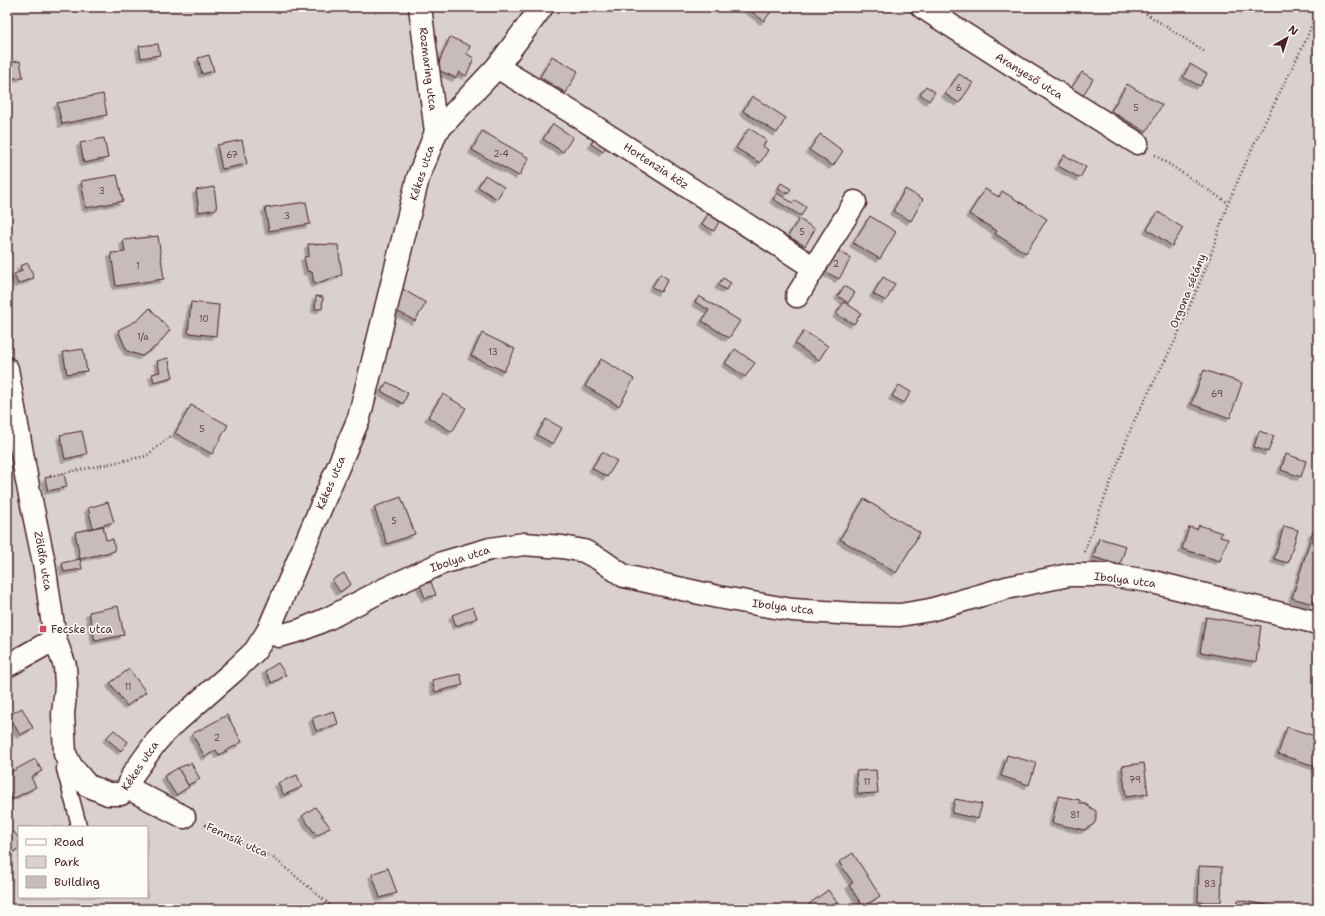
<svg xmlns="http://www.w3.org/2000/svg" width="1325" height="916" font-family="'Shantell Sans',sans-serif">
<defs>
<filter id="shadow"><feDropShadow dx="-3.5" dy="3.5" stdDeviation="0" flood-color="#0004"/></filter>
</defs>
<rect width="100%" height="100%" fill="#f2efeb"/>
<filter id="ink" filterUnits="userSpaceOnUse"><feTurbulence type="fractalNoise" baseFrequency=".025" numOctaves="2"/><feDisplacementMap in="SourceGraphic" scale="8" xChannelSelector="R" yChannelSelector="G"/><feConvolveMatrix kernelMatrix="1 2 1 2 8 2 1 2 1" color-interpolation-filters="sRGB"/></filter>
<g filter="url(#ink)">
<!-- green -->
<path fill="#d9d0cf" stroke="#92787d" fill-rule="evenodd" d="M7,7H1318V909H7ZM19,827H147V897H19Z"/>
<!-- building -->
<g fill="#c8bbbb" stroke="#4a1f2b" filter="url(#shadow)">
<polygon points="745,7 770,7 773,9 764,21"/>
<polygon points="450,37 470,46 467,54 474,58 466,76 459,72 456,78 436,69"/>
<polygon points="158,44 160,55 141,58 139,46"/>
<polygon points="209,55 214,71 202,74 198,58"/>
<polygon points="552,56 578,71 566,93 540,77"/>
<polygon points="20,61 23,77 7,79 7,63"/>
<polygon points="1190,64 1207,74 1200,86 1183,77"/>
<polygon points="1082,72 1093,79 1082,97 1070,90"/>
<polygon points="959,74 973,83 959,103 945,94"/>
<polygon points="1127,84 1162,105 1146,132 1111,111"/>
<polygon points="926,86 935,92 929,101 920,94"/>
<polygon points="103,94 107,115 62,124 57,103"/>
<polygon points="752,96 786,118 777,133 743,111"/>
<polygon points="553,124 573,137 563,152 543,139"/>
<polygon points="749,128 767,140 763,146 768,150 760,163 736,148"/>
<polygon points="482,131 529,158 519,176 472,150"/>
<polygon points="820,134 843,151 833,166 809,150"/>
<polygon points="596,136 608,143 603,152 591,144"/>
<polygon points="104,138 108,158 84,163 80,143"/>
<polygon points="242,140 247,164 222,169 217,145"/>
<polygon points="1064,155 1086,167 1080,178 1058,166"/>
<polygon points="117,175 123,201 86,208 81,181"/>
<polygon points="485,175 504,187 497,199 478,187"/>
<polygon points="781,183 791,189 788,194 778,188"/>
<polygon points="214,187 217,209 199,212 196,190"/>
<polygon points="905,189 923,199 911,221 893,211"/>
<polygon points="985,189 999,197 1002,191 1047,219 1026,253 995,234 997,231 969,214"/>
<polygon points="777,193 793,203 795,200 806,207 801,216 773,199"/>
<polygon points="306,202 310,224 269,231 265,208"/>
<polygon points="1158,212 1183,228 1172,246 1147,229"/>
<polygon points="708,214 720,220 714,231 702,224"/>
<polygon points="870,216 896,232 880,259 853,243"/>
<polygon points="799,219 815,229 805,246 788,236"/>
<polygon points="158,236 164,279 116,286 111,253 125,252 123,240"/>
<polygon points="308,244 338,245 342,275 314,284 312,272 307,271 304,257 309,256"/>
<polygon points="833,248 851,258 839,279 822,270"/>
<polygon points="28,263 34,278 18,284 14,274 22,271 20,266"/>
<polygon points="660,274 668,279 661,292 652,287"/>
<polygon points="883,277 895,284 886,301 873,294"/>
<polygon points="723,278 731,283 726,290 718,285"/>
<polygon points="844,286 855,293 848,303 838,296"/>
<polygon points="401,288 426,303 415,321 395,310"/>
<polygon points="316,296 323,297 322,309 315,309"/>
<polygon points="699,296 740,321 729,338 702,321 709,310 695,302"/>
<polygon points="191,302 219,305 216,336 188,333"/>
<polygon points="844,302 861,313 854,324 836,314"/>
<polygon points="150,308 170,330 158,345 142,356 127,351 118,330 138,320"/>
<polygon points="804,331 828,346 819,360 795,344"/>
<polygon points="482,333 515,349 504,371 471,356"/>
<polygon points="83,349 87,371 67,374 63,352"/>
<polygon points="735,349 755,363 745,377 725,363"/>
<polygon points="168,358 173,377 154,382 152,374 160,372 157,361"/>
<polygon points="601,359 634,379 619,406 585,386"/>
<polygon points="1204,370 1242,383 1230,418 1191,404"/>
<polygon points="387,382 408,393 403,404 381,391"/>
<polygon points="899,385 911,392 904,403 892,396"/>
<polygon points="443,394 466,408 452,432 428,417"/>
<polygon points="191,405 228,425 212,454 175,433"/>
<polygon points="546,419 562,428 553,444 537,435"/>
<polygon points="82,431 87,454 65,459 60,435"/>
<polygon points="1259,431 1274,436 1268,452 1254,447"/>
<polygon points="602,452 617,461 607,477 592,468"/>
<polygon points="1286,454 1306,461 1301,477 1281,470"/>
<polygon points="64,474 67,487 48,491 45,478"/>
<polygon points="401,497 415,534 387,544 374,507"/>
<polygon points="864,499 920,533 896,573 840,539"/>
<polygon points="108,502 114,522 93,528 88,508"/>
<polygon points="1199,525 1222,533 1220,537 1228,539 1220,561 1182,549 1189,527 1197,529"/>
<polygon points="103,526 106,540 113,539 115,551 80,559 75,532"/>
<polygon points="1284,526 1298,530 1288,563 1274,559"/>
<polygon points="1313,531 1318,532 1318,601 1314,600 1313,604 1292,598"/>
<polygon points="1099,538 1126,546 1120,565 1093,557"/>
<polygon points="80,559 82,569 64,572 62,563"/>
<polygon points="344,573 351,584 340,592 332,580"/>
<polygon points="431,582 436,595 425,598 420,585"/>
<polygon points="118,606 124,635 95,641 89,612"/>
<polygon points="473,607 477,618 456,626 452,615"/>
<polygon points="1206,617 1261,626 1256,662 1200,652"/>
<polygon points="278,663 286,675 272,683 265,671"/>
<polygon points="129,669 146,692 127,706 110,683"/>
<polygon points="460,674 463,685 435,692 432,680"/>
<polygon points="22,708 33,728 20,735 9,715"/>
<polygon points="334,711 338,724 316,731 312,718"/>
<polygon points="227,715 242,742 219,755 216,750 205,757 192,734"/>
<polygon points="1287,727 1318,737 1318,767 1278,754"/>
<polygon points="114,730 128,742 121,751 106,738"/>
<polygon points="1007,755 1036,763 1029,785 1001,776"/>
<polygon points="35,759 42,771 31,777 36,787 13,799 7,787 7,774"/>
<polygon points="191,763 200,779 188,785 178,768"/>
<polygon points="1144,763 1148,794 1126,797 1122,766"/>
<polygon points="178,768 189,787 176,795 164,776"/>
<polygon points="876,770 878,793 858,794 856,771"/>
<polygon points="297,775 302,787 284,795 278,783"/>
<polygon points="1058,796 1080,800 1080,803 1085,804 1096,811 1096,819 1094,824 1084,830 1052,823"/>
<polygon points="955,799 982,804 978,819 952,813"/>
<polygon points="315,807 330,827 317,836 302,816"/>
<polygon points="14,832 19,839 19,848 7,856 7,836"/>
<polygon points="853,853 880,896 863,907 849,885 853,883 839,862"/>
<polygon points="1199,866 1222,867 1221,902 1198,902"/>
<polygon points="388,868 397,893 380,898 372,874"/>
<polygon points="828,890 842,909 813,909 809,904"/>
<polygon points="1238,900 1267,905 1266,909 1236,909"/>
</g>
<g fill="none" stroke-linecap="round" stroke-linejoin="round">
<defs>
<polyline id="lane" points="65,760 64,769 79,825 77,827"/>
<g id="street">
<polyline points="420,7 436,132"/>
<polyline points="922,7 1014,66 1137,143"/>
<polyline points="497,67 578,116 814,268 855,202"/>
<polyline points="797,296 814,268"/>
<polyline points="7,369 27,481 44,563 55,639 65,666 66,686 63,714 65,754 71,766 87,785 108,794 121,794 128,788 133,774 156,742 169,728 235,670 255,651 268,631 359,418 418,178 436,132 497,67 542,7"/>
<polyline points="268,631 279,636 301,630 329,618 385,589 442,563 490,549 524,544 562,547 584,551 601,560 624,576 718,597 792,610 855,614 900,615 930,610 1006,588 1069,575 1108,575 1149,581 1318,623"/>
<polyline points="7,666 55,639"/>
<polyline points="128,788 184,817"/>
</g>
</defs>
<!-- lane casing -->
<use href="#lane" stroke="#4a1f2b" stroke-width="17"/>
<!-- street casing -->
<use href="#street" stroke="#4a1f2b" stroke-width="25"/>
<!-- path -->
<g stroke="#4a1f2b" stroke-width="2.5" stroke-dasharray="1 3" stroke-linecap="butt">
<polyline points="1136,7 1205,52"/>
<polyline points="1155,155 1228,203"/>
<polyline points="50,476 146,456 172,435"/>
<polyline points="1084,552 1134,421 1176,339 1208,263 1228,203 1255,142 1306,40 1318,9"/>
<polyline points="205,825 237,839 275,859 335,909"/>
</g>
<!-- lane -->
<use href="#lane" stroke="#fdfcf7" stroke-width="14"/>
<!-- street -->
<use href="#street" stroke="#fdfcf7" stroke-width="22"/>
</g>
</g>
<!-- markers -->
<rect fill="#d1495b" stroke="#fdfcf7" stroke-width="1.5" x="39" y="625" width="8" height="8" rx="2"/>
<g text-anchor="middle" dominant-baseline="central" stroke-width="3" stroke-linejoin="round" paint-order="stroke">
<!-- number labels -->
<g font-size="9" fill="#6a464f">
<text x="959" y="88">6</text>
<text x="1136" y="108">5</text>
<text x="501" y="154">2-4</text>
<text x="232" y="155">67</text>
<text x="102" y="191">3</text>
<text x="287" y="216">3</text>
<text x="802" y="232">5</text>
<text x="836" y="264">2</text>
<text x="138" y="266">1</text>
<text x="204" y="319">10</text>
<text x="143" y="337">1/a</text>
<text x="493" y="352">13</text>
<text x="1217" y="394">69</text>
<text x="202" y="429">5</text>
<text x="394" y="521">5</text>
<text x="128" y="687">11</text>
<text x="217" y="738">2</text>
<text x="1135" y="780">79</text>
<text x="867" y="782">11</text>
<text x="1075" y="815">81</text>
<text x="1210" y="884">83</text>
</g>
<!-- street labels -->
<g font-size="11" fill="#4a1f2b" stroke="#fdfcf7">
<text transform="translate(428 69) rotate(83)">Rozmaring utca</text>
<text transform="translate(1029 76) rotate(32)">Aranyeső utca</text>
<text transform="translate(656 166) rotate(33)">Hortenzia köz</text>
<text transform="translate(422 173) rotate(-72)">Kékes utca</text>
<text transform="translate(1188 291) rotate(-68)">Orgona sétány</text>
<text transform="translate(331 483) rotate(-67)">Kékes utca</text>
<text transform="translate(460 559) rotate(-18)">Ibolya utca</text>
<text transform="translate(43 561) rotate(80)">Zöldfa utca</text>
<text transform="translate(1125 580) rotate(7)">Ibolya utca</text>
<text transform="translate(783 607) rotate(7)">Ibolya utca</text>
<text transform="translate(140 766) rotate(-56)">Kékes utca</text>
<text transform="translate(237 840) rotate(25)">Fennsík utca</text>
</g>
<!-- poi labels -->
<g font-size="11" fill="#4a1f2b" stroke="#fdfcf7" text-anchor="start">
<text x="51" y="629">Fecske utca</text>
</g>
</g>
<!-- margin -->
<rect width="1325" height="916" fill="none" stroke="#fdfcf7" stroke-width="24"/>
<rect x="12" y="12" width="1301" height="892" fill="none" stroke="#4a1f2b" stroke-width="1.5" filter="url(#ink)"/>
<!-- legend -->
<rect x="18" y="826" width="130" height="72" fill="#fdfcf7" stroke="#b5a4a5"/>
<rect x="26" y="839" width="20" height="6" fill="#fdfcf7" stroke="#b5a4a5"/>
<text x="54" y="846" font-size="12" fill="#4a1f2b">Road</text>
<rect x="26" y="856" width="20" height="12" fill="#d9d0cf" stroke="#b5a4a5"/>
<text x="54" y="866" font-size="12" fill="#4a1f2b">Park</text>
<rect x="26" y="876" width="20" height="12" fill="#c8bbbb" stroke="#b5a4a5"/>
<text x="54" y="886" font-size="12" fill="#4a1f2b">Building</text>
<!-- north arrow -->
<g transform="translate(1287 38) rotate(39)" stroke="#fdfcf7" stroke-width="3" paint-order="stroke">
<path d="M0-3L7 15L0 10L-7 15Z" fill="#4a1f2b"/>
<text y="-6" font-size="11" font-weight="bold" text-anchor="middle" fill="#4a1f2b">N</text>
</g>
</svg>
